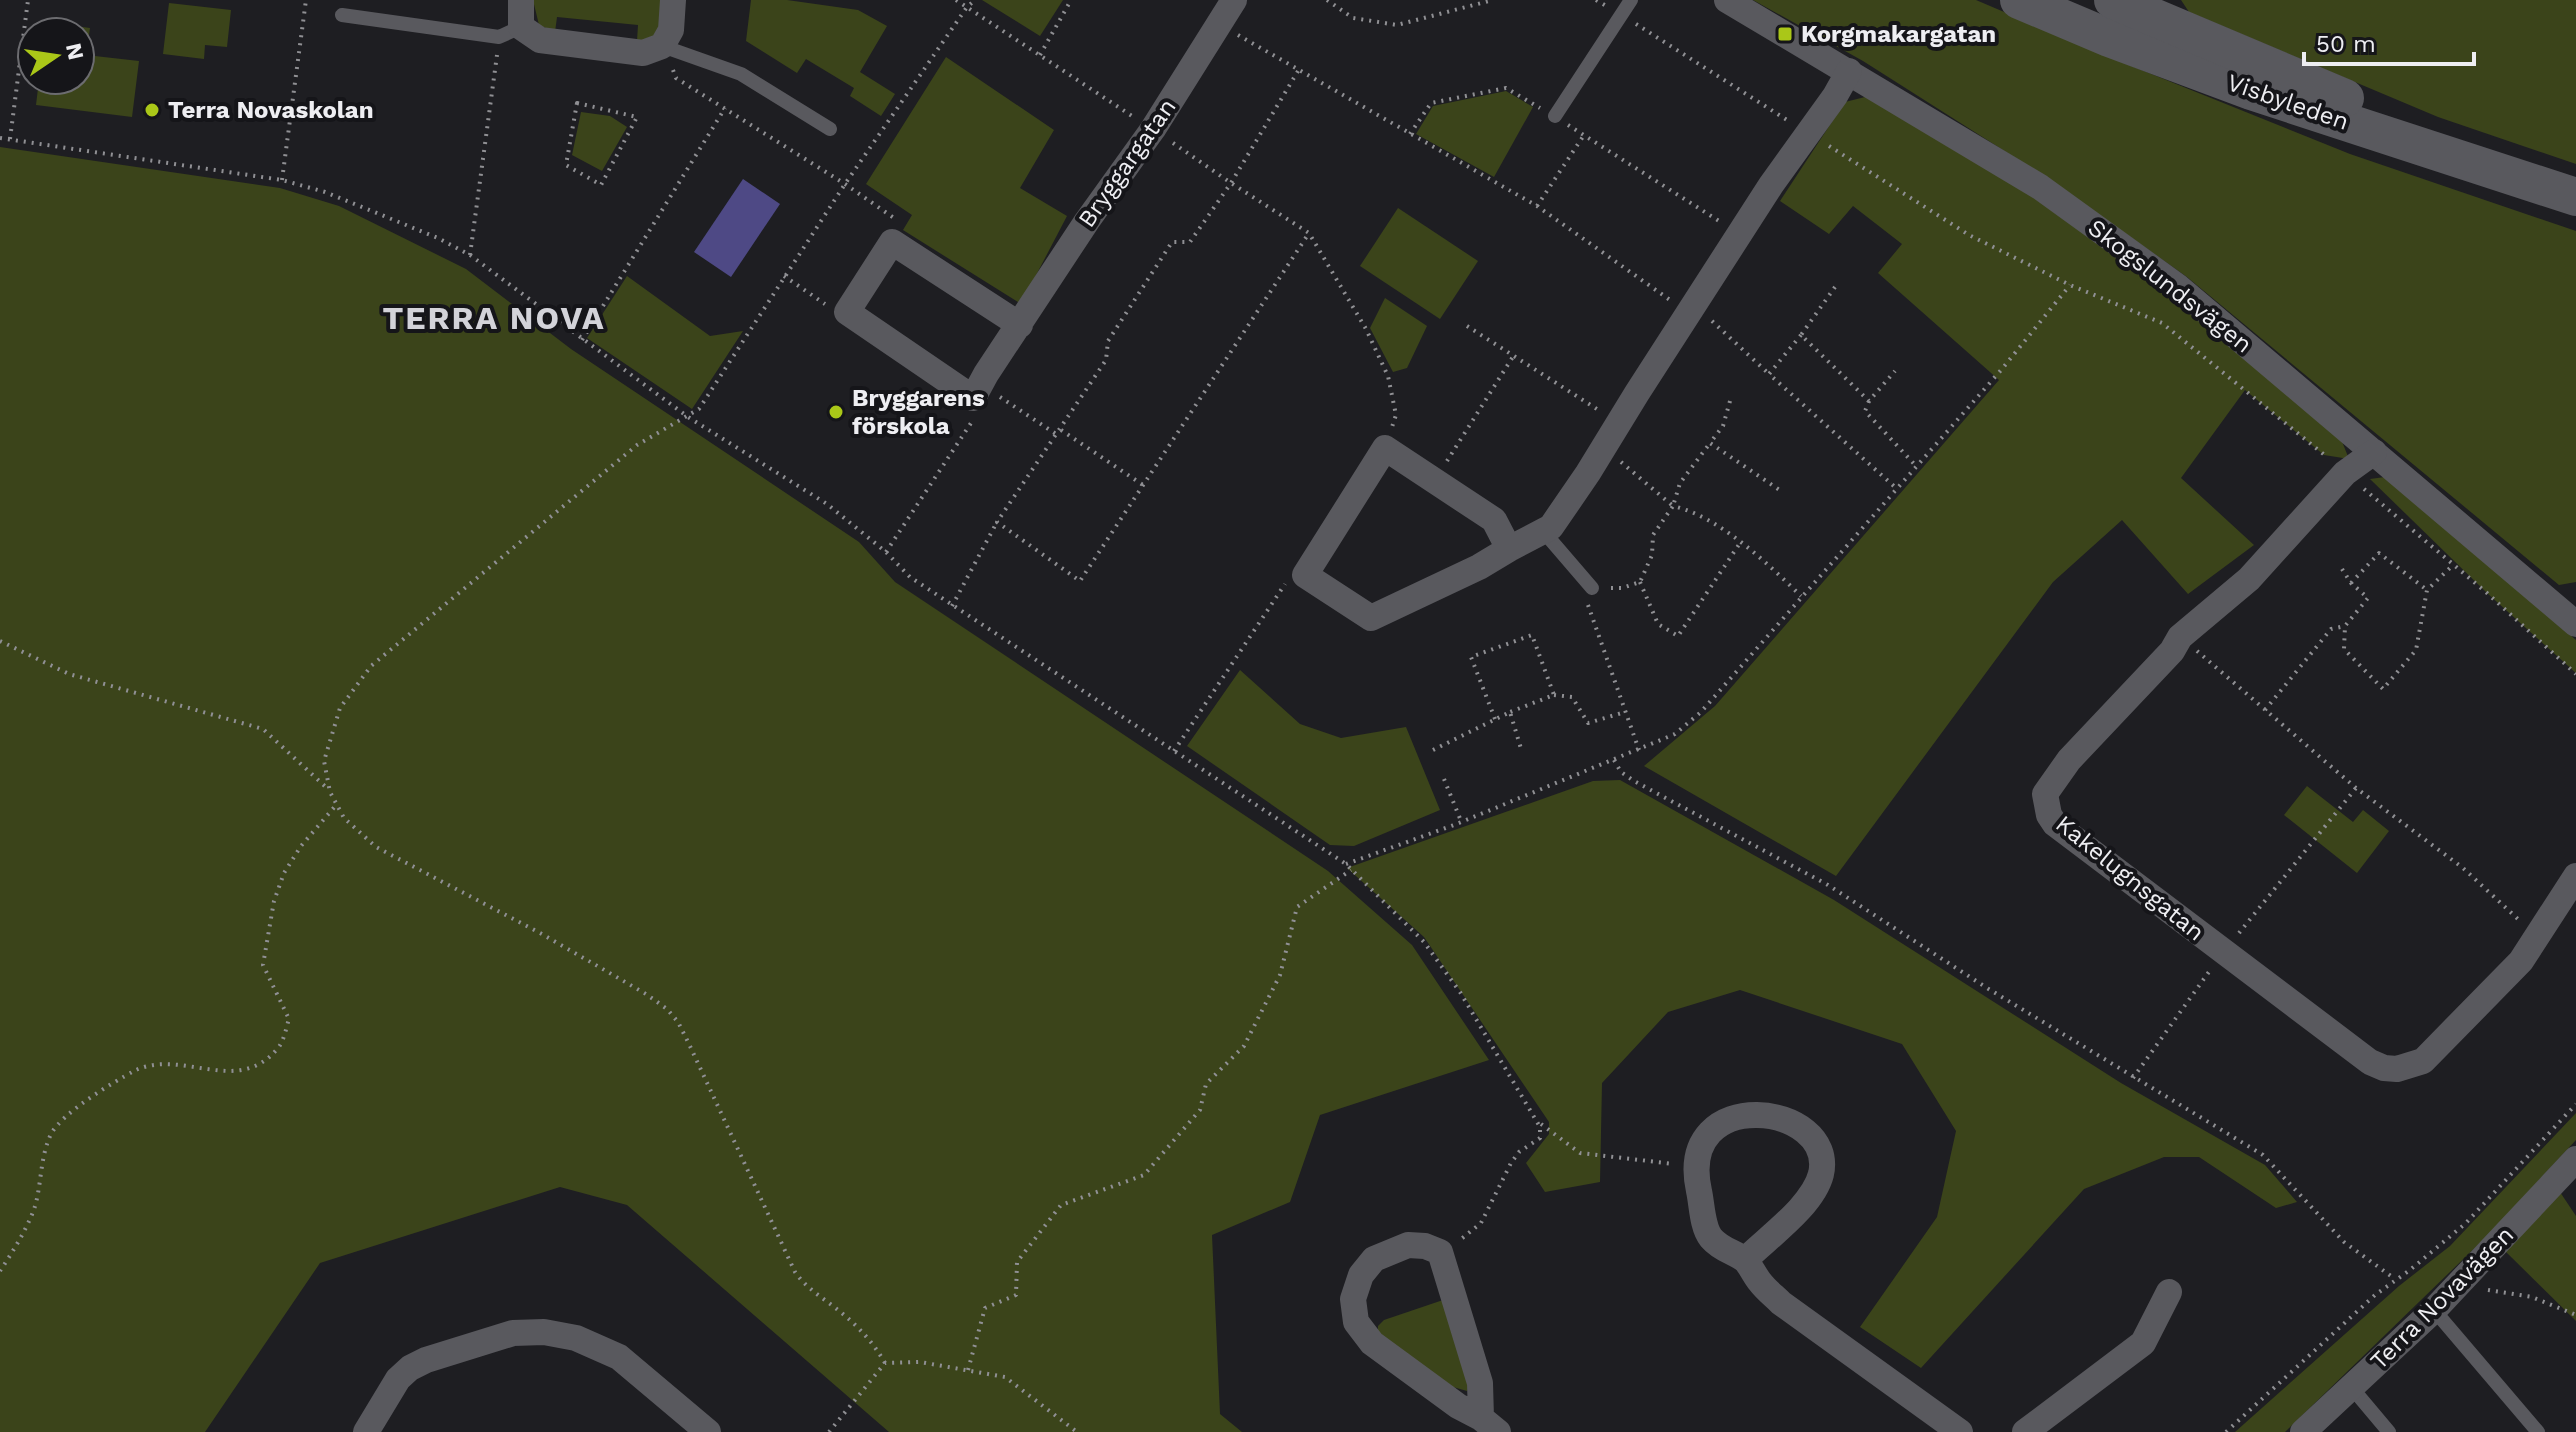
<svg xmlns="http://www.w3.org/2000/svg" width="2576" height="1432" font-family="'Work Sans',sans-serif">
<rect width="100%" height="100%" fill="#1e1e22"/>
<!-- green -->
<g fill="#3b441a">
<polygon points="533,0 663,0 661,27 651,40 637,41 638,25 557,17 555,32 539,25"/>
<polygon points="751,0 787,0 858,10 887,26 860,72 895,94 881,116 850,96 854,88 806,59 797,73 746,41"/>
<polygon points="982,0 1063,0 1040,36"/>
<polygon points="1753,0 1976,0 2124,63 2350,154 2576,231 2576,582 2559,585 2187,277 2050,180 1863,61"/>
<polygon points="2181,0 2576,0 2576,164 2438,117 2189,12"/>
<polygon points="169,3 231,10 227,47 205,45 204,59 163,54"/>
<polygon points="46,22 90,28 86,55 139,61 132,117 36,105 39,80 80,80 80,32 44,32"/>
<polygon points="946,57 1054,130 1020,188 1067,216 1021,304 903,230 912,215 866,184"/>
<polygon points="1506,91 1533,107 1494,177 1416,134 1433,106"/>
<polygon points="1869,96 2030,195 2168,294 2341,439 2349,459 2324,455 2245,390 2181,478 2254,545 2188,594 2122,520 2053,582 1836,876 1644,766 1715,706 1999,380 1878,273 1902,244 1853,206 1829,234 1780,201 1845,102"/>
<polygon points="581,112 610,116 627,127 602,171 572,155"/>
<polygon points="0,147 280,188 339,206 466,269 571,349 859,542 895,582 1328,871 1412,945 1489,1060 1320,1115 1290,1202 1212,1235 1220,1414 1242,1432 889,1432 627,1205 560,1187 320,1263 205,1432 0,1432"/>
<polygon points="1398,208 1478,261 1440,319 1360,266"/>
<polygon points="627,276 710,336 743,331 692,409 587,338"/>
<polygon points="1385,298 1427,326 1407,368 1393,372 1370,328"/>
<polygon points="2385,477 2576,640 2576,673 2487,593 2370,479"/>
<polygon points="1240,670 1300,724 1341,738 1406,727 1440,810 1354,846 1330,845 1187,746"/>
<polygon points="1620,780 1834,900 2121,1083 2265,1165 2297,1202 2276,1208 2199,1157 2164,1157 2084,1189 1921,1368 1860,1327 1937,1217 1956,1131 1902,1044 1740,990 1668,1012 1602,1083 1600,1182 1545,1192 1526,1163 1549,1134 1549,1122 1424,937 1347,868 1593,781"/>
<polygon points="2307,786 2353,822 2363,810 2389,831 2357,873 2284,815"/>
<polygon points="2576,1113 2576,1140 2486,1237 2285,1432 2235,1432 2399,1286 2450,1246"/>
<polygon points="2560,1192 2576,1216 2576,1321 2505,1251"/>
<polygon points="1443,1300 1471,1380 1467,1391 1453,1387 1378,1333 1378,1326 1384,1320"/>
</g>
<!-- water -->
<polygon fill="#4e4985" points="743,179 780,204 731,277 694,252"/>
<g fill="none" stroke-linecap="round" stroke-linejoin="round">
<!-- path -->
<g stroke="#909094" stroke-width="4" stroke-dasharray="2 6" stroke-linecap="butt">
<polyline points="956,0 1132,116"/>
<polyline points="1327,0 1353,18 1397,25 1493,0"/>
<polyline points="1596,0 1608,7"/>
<polyline points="1636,24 1787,120"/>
<polyline points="1238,35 1537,206 1670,300"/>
<polyline points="1040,55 1071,0"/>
<polyline points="673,70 676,78 845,184 894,218"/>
<polyline points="1298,71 1231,183 1190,242 1172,242 1108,341 1106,360 997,522 1080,581 1309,233"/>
<polygon points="577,103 637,117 601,185 566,165"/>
<polyline points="1568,125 1719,221"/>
<polyline points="1410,134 1431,103 1506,88 1540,108"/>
<polyline points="0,138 282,180 325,192 438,238 470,255 688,417 827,504 886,552 910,577 1346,864 1424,942 1460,992 1540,1127 1540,1138 1519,1152 1511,1163 1481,1223 1460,1240"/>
<polyline points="10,139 28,0"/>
<polyline points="1173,143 1231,183 1309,233 1366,329 1388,376 1396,415 1392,427"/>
<polyline points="1829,146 1969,235 2070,285 2162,323 2327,457"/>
<polyline points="282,180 306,0"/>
<polyline points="1537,206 1584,135"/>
<polyline points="470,255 497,55"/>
<polyline points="784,276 825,304"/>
<polyline points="1835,287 1801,335 1869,401 1895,371"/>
<polyline points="1712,321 1769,374"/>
<polyline points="1467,326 1600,411"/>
<polyline points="1801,335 1769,374 1896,488"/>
<polyline points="582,340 725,108"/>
<polyline points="1000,397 1056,434"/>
<polyline points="1730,401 1723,426 1710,443 1781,491"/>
<polyline points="1869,401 1865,411 1916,466"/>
<polyline points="1061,430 1143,485"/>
<polyline points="1447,461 1514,355"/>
<polyline points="1621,462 1673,506 1680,483 1710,443"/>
<polyline points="2364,489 2487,593 2576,674"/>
<polyline points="886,552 973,420"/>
<polyline points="2342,569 2351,583 2368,598 2345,626 2344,649 2383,689 2416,650 2427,590 2452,566"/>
<polyline points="1640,582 1658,624 1678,636 1740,543"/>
<polyline points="2351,583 2379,553 2427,590"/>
<path d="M1611,588H1622L1640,582L1652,555L1653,535L1673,506C1720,517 1767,563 1801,596"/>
<polyline points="1588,605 1639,750"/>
<polyline points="952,606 997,522"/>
<polyline points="0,641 69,674 263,729 329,790"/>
<polyline points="2197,651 2356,788 2463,868 2519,920"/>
<polyline points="1554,695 1572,697 1588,723 1625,712"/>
<polyline points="2265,710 2331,629 2345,626"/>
<polyline points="1495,719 1471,657 1532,635 1554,695 1510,712"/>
<polyline points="1433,750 1510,712 1522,752"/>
<polyline points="1174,751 1285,584"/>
<polyline points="1614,760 1621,772 1634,781 1828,885 1987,988 2263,1155 2344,1242 2395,1279"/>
<polyline points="1444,779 1461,821"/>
<polyline points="1346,864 1454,825 1675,734 1701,712 2002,369 2070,285"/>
<polyline points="2239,933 2356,788"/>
<polyline points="2133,1078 2211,969"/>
<polyline points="1541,1124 1580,1153 1674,1164"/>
<path d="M0,1271C12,1253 25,1232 33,1212C42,1189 39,1159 51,1134C63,1112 112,1083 134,1071C182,1047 237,1098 278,1048C284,1041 286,1028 289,1019L263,965L274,901L284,873L301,846L337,804"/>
<polyline points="2488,1290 2532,1297 2576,1315"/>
<path d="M885,1363C873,1342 857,1325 838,1310C823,1298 806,1288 795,1272L689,1044L678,1022L667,1009L646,994L542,934L376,847L344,818L330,792L324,761L340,708L371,666L637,445L699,409L845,184L967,7L975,0"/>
<polyline points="968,1370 985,1308 1016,1295 1017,1262 1061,1205 1144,1175 1200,1110 1206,1084 1244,1046 1280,975 1297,907 1351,870"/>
<polyline points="829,1432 885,1363 920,1362 1005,1377 1077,1432"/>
<polyline points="2226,1432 2375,1295 2410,1270 2466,1223 2576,1104"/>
</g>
<!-- lane -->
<g stroke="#59595e" stroke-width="14">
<polyline points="342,15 499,37 521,27"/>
<polyline points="662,46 741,74 830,129"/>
<polyline points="1555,116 1631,0"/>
<polyline points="1543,531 1592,588"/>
<polyline points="2434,1310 2538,1432"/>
<polyline points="2352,1388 2389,1432"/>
</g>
<!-- street -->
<g stroke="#59595e" stroke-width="26">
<polyline points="521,0 521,27 540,40 643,53 662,46 671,30 673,0"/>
<polyline points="1727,0 2040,187 2177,286 2576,624"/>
<polyline points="1020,325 892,242 847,312 973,398 986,374 1087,221 1153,129 1234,0"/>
<polyline points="2374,452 2345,473 2249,579 2180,637 2172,651 2069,760 2045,794 2049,815 2055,824 2370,1062 2384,1068 2397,1069 2423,1061 2521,961 2576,876"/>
<polyline points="1509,549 1479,567 1371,618 1305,575 1385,448 1494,520 1509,549 1551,527 1588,473 1637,393 1771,185 1835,96 1849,71"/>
<path d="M1745,1260C1768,1237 1813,1206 1821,1174C1837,1103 1675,1082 1699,1191C1702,1204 1702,1227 1711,1238C1722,1251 1736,1252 1746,1261C1751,1267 1755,1276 1760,1282C1766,1290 1774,1296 1781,1303L1960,1432"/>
<polyline points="1481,1418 1480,1383 1440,1252 1425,1246 1408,1245 1374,1259 1361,1275 1353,1299 1356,1322 1372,1343 1458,1406 1481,1418 1498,1432"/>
<polyline points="366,1432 398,1379 410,1368 426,1360 513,1333 544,1332 576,1338 619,1357 708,1432"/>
<polyline points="2025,1432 2143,1343 2169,1292"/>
<polyline points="2303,1432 2434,1310 2576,1159"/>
</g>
<!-- secondary -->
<g stroke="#59595e" stroke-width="38">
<polyline points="2019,0 2109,38 2251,91 2576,197"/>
<polyline points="2113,0 2345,98"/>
</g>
</g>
<!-- markers -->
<g fill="#aac718" stroke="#151519" stroke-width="3">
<rect x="1777" y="26" width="16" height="16" rx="4"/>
<circle cx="152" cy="110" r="8"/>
<circle cx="836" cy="412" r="8"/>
</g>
<g text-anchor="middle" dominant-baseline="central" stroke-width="8" stroke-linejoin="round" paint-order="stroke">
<!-- poi labels -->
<g font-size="24" font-weight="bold" fill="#eeeef2" stroke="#151519" text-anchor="start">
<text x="1801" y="34">Korgmakargatan</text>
<text x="168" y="110">Terra Novaskolan</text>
<text x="852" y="398">Bryggarens<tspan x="852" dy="28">förskola</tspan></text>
</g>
<!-- street labels -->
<g font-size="24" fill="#eeeef2" stroke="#151519">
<text transform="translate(2288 102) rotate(19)">Visbyleden</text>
<text transform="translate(1127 163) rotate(-55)">Bryggargatan</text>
<text transform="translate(2170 286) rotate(38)">Skogslundsvägen</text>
<text transform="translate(2130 878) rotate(39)">Kakelugnsgatan</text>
<text transform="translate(2442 1298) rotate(-45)">Terra Novavägen</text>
</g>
<!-- district labels -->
<g font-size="32" font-weight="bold" letter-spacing="2" fill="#d3d3d9" stroke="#151519">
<text x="494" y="318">TERRA NOVA</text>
</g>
</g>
<!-- north arrow -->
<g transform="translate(56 56) rotate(77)"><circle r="38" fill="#151519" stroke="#6c6c70" stroke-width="2"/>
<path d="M0-6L14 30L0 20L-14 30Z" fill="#aac718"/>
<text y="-12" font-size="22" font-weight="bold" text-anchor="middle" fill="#eeeef2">N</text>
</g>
<!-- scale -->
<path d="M2304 52v12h170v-12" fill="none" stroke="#eeeef2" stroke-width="4"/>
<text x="2316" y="52" font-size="24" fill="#eeeef2" stroke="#151519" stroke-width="6" paint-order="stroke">50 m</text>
</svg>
